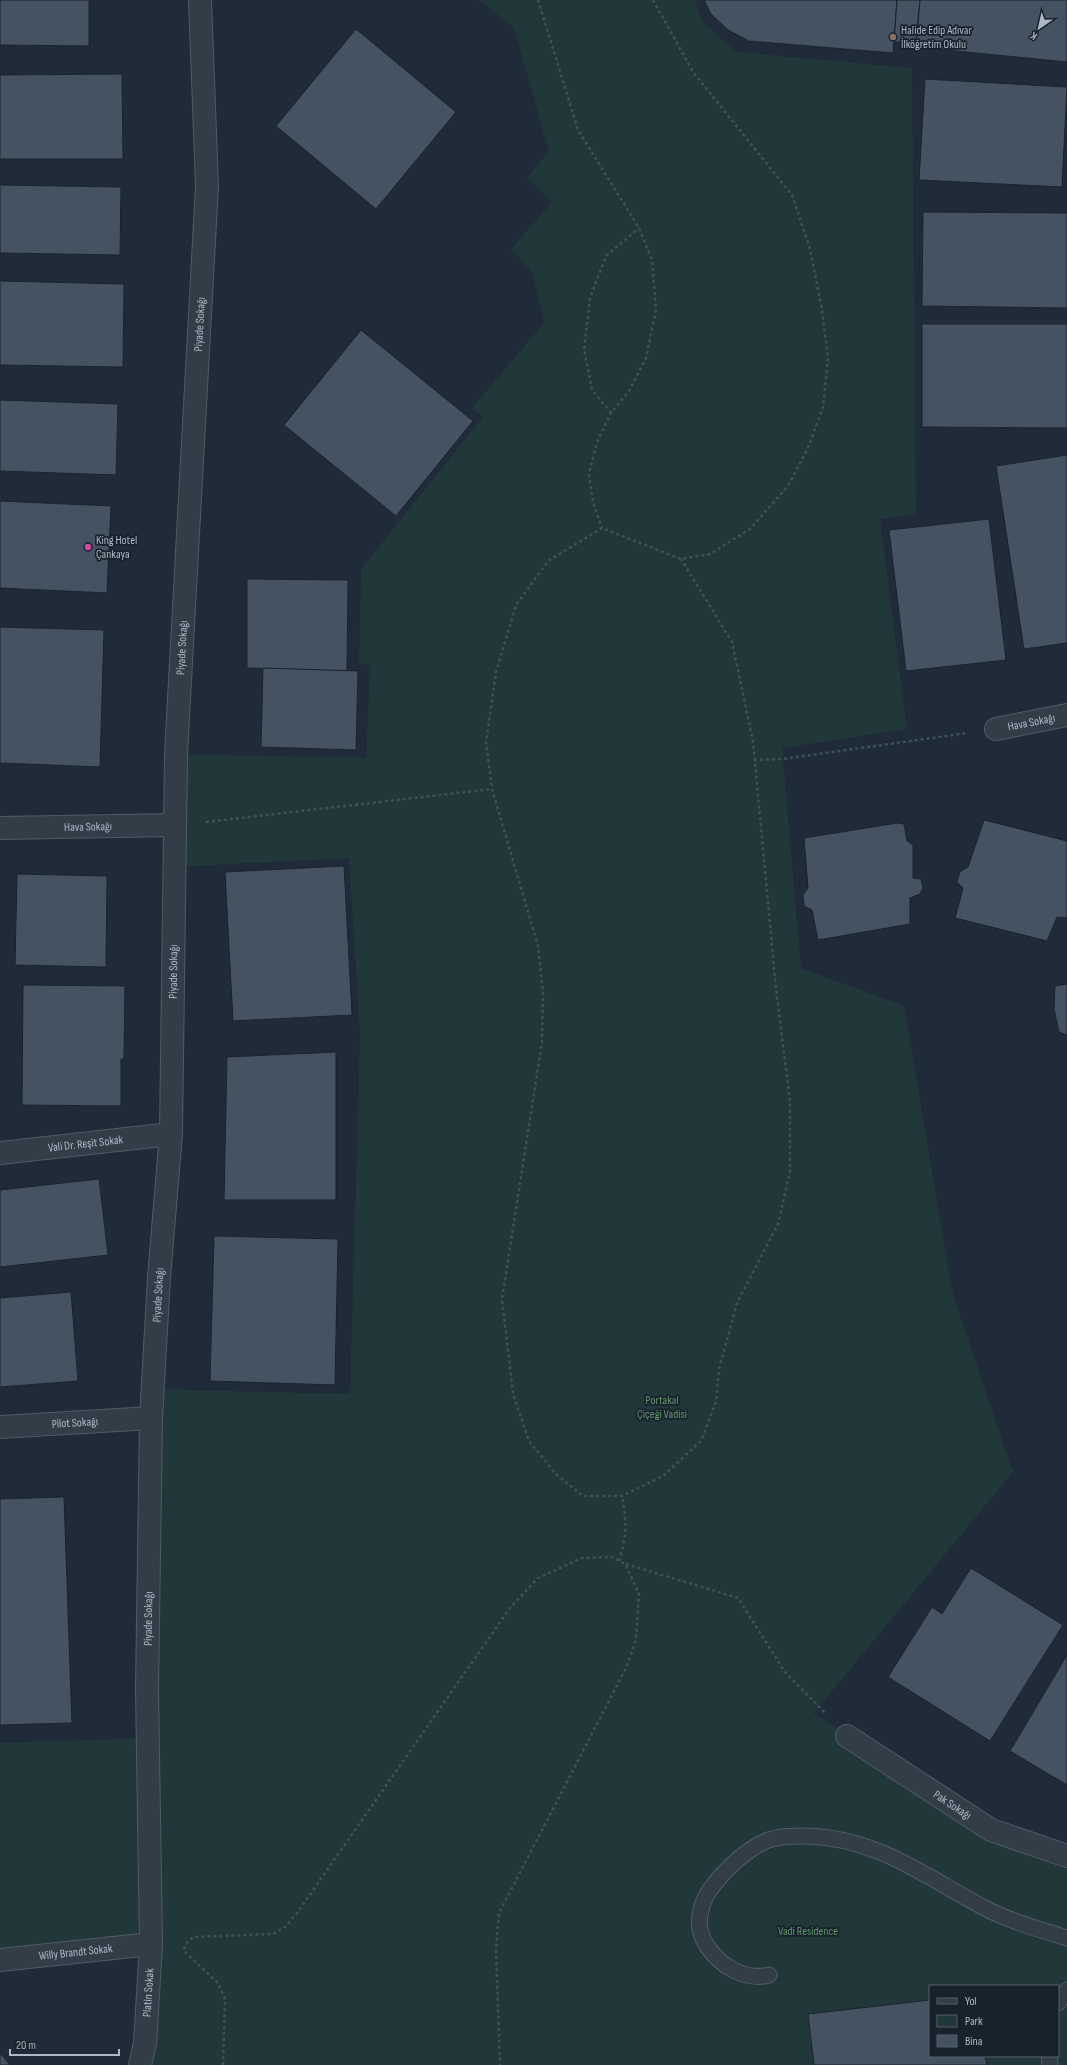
<svg xmlns="http://www.w3.org/2000/svg" width="1067" height="2065" font-family="'Sofia Sans Condensed',sans-serif">
<rect width="100%" height="100%" fill="#1f2b38"/>
<!-- green -->
<path fill="#213739" fill-rule="evenodd" d="M479,0H695L703,22L736,52L912,68L916,514L880,519L907,729L783,748V759L801,968L904,1006L953,1294L1013,1472L814,1713L991,1830L1067,1856V2065H140L151,1944L0,1960V1743L148,1738L152,1389L350,1394L360,1035L349,858L175,867L176,754L366,758L370,665L359,664L361,569L483,417L472,408L544,323L532,272L511,249L552,202L527,177L549,152L514,28ZM930,1986H1058V2056H930Z"/>
<!-- building -->
<g fill="#455262" stroke="#1a242e">
<polygon points="0,0 89,0 89,46 0,45"/>
<polygon points="704,0 897,0 893,53 749,41 728,30 711,14"/>
<polygon points="897,0 920,0 916,42 894,42"/>
<polygon points="920,0 1067,0 1067,62 916,47"/>
<polygon points="356,29 456,112 376,209 276,126"/>
<polygon points="122,74 123,159 0,159 0,75"/>
<polygon points="925,79 1067,87 1062,187 919,180"/>
<polygon points="0,185 121,187 120,255 0,253"/>
<polygon points="923,212 1067,213 1067,308 922,306"/>
<polygon points="0,281 124,284 123,367 0,365"/>
<polygon points="922,324 1067,324 1067,428 922,427"/>
<polygon points="361,330 473,421 396,516 284,425"/>
<polygon points="0,400 118,404 116,475 0,471"/>
<polygon points="1067,455 1067,643 1024,649 996,466"/>
<polygon points="0,501 111,506 107,593 0,588"/>
<polygon points="989,519 1006,660 906,671 889,530"/>
<polygon points="247,579 348,580 347,671 247,668"/>
<polygon points="0,627 104,630 100,767 0,763"/>
<polygon points="263,668 358,671 356,750 261,747"/>
<polygon points="984,820 1067,841 1067,918 1057,917 1047,941 955,918 963,888 957,882 960,872 968,867"/>
<polygon points="897,823 904,824 907,841 913,845 913,878 921,879 923,888 920,894 910,898 910,924 818,940 812,910 804,906 803,895 808,888 804,838"/>
<polygon points="344,866 352,1015 233,1021 225,872"/>
<polygon points="17,874 107,876 106,967 15,965"/>
<polygon points="1067,984 1067,1035 1059,1032 1054,1009 1055,986"/>
<polygon points="23,985 125,986 124,1059 121,1059 121,1106 22,1105"/>
<polygon points="336,1052 336,1200 224,1200 227,1057"/>
<polygon points="99,1179 108,1255 0,1267 0,1190"/>
<polygon points="214,1236 338,1239 335,1385 210,1381"/>
<polygon points="71,1292 78,1381 0,1387 0,1298"/>
<polygon points="64,1497 72,1723 0,1725 0,1499"/>
<polygon points="971,1568 1063,1625 990,1741 888,1677 932,1607 942,1614"/>
<polygon points="1067,1655 1067,1785 1010,1751"/>
<polygon points="930,2000 930,2056 985,2056 987,2065 814,2065 808,2014"/>
<polygon points="0,2053 10,2065 0,2065"/>
</g>
<g fill="none" stroke-linecap="round" stroke-linejoin="round">
<defs>
<g id="lane">
<path d="M769,1975C745,1981 720,1966 707,1946C693,1925 700,1901 715,1883C729,1866 746,1850 766,1841C777,1836 793,1836 805,1836C874,1837 922,1874 979,1905C1006,1920 1037,1929 1067,1938"/>
<polyline points="1058,2003 1067,1990"/>
<polyline points="1049,2056 1050,2065"/>
</g>
<g id="street">
<path id="s1" d="M996,729L1067,715"/>
<path id="s2" d="M0,828L175,825"/>
<path id="s3" d="M0,1153L171,1134"/>
<path id="s4" d="M0,1427L151,1418"/>
<path id="s5" d="M847,1736L991,1830L1067,1856"/>
<path id="s6" d="M0,1960L151,1944"/>
<path id="s7" d="M140,2065L145,2043L151,1944L147,1689L151,1418L159,1277L171,1134L176,754L207,186L200,0"/>
</g>
</defs>
<!-- lane casing -->
<use href="#lane" stroke="#505b66" stroke-width="17"/>
<!-- street casing -->
<use href="#street" stroke="#505b66" stroke-width="24"/>
<!-- path -->
<g stroke="#3b5353" stroke-width="2.5" stroke-dasharray="3 3" stroke-linecap="butt">
<polyline points="538,0 578,130 639,228 652,260 656,310 646,358 629,391 611,413 597,442 589,474 593,502 602,528"/>
<polyline points="653,0 693,72 792,195 810,249 822,310 828,358 823,407 808,448 788,486 750,529 710,554 681,559 602,528 548,561 516,605 496,672 486,742 492,789 538,946 543,992 542,1042 502,1299 513,1394 529,1441 556,1474 583,1496 622,1496 663,1476 701,1441 716,1402 719,1369 737,1303 778,1224 790,1172 790,1101 776,989 753,741 732,642 681,559"/>
<polyline points="611,413 592,390 584,349 590,298 606,256 639,228"/>
<polyline points="754,760 783,759 967,733"/>
<polyline points="206,822 492,789"/>
<path d="M619,1561C627,1534 627,1524 622,1496"/>
<polyline points="626,1564 738,1598 785,1672 826,1714"/>
<polyline points="223,2065 225,1999 218,1983 184,1951 185,1945 193,1937 273,1934 285,1927 297,1913 510,1608 538,1578 582,1558 612,1557 625,1564 639,1594 636,1640 626,1668 499,1913 496,1950 500,2065"/>
</g>
<!-- lane -->
<use href="#lane" stroke="#323d48" stroke-width="15"/>
<!-- street -->
<use href="#street" stroke="#323d48" stroke-width="22"/>
</g>
<!-- markers -->
<circle fill="#8d6e63" stroke="#18222c" stroke-width="1.5" cx="893" cy="37" r="4"/>
<circle fill="#d1479c" stroke="#18222c" stroke-width="1.5" cx="88" cy="547" r="4"/>
<g text-anchor="middle" dominant-baseline="central" stroke-width="3.5" stroke-linejoin="round" paint-order="stroke">
<!-- poi labels -->
<g font-size="12" fill="#acb8c5" stroke="#18222c" text-anchor="start">
<text x="901" y="30">Halide Edip Adıvar<tspan x="901" dy="14">İlköğretim Okulu</tspan></text>
<text x="96" y="540">King Hotel<tspan x="96" dy="14">Çankaya</tspan></text>
</g>
<!-- street labels -->
<g font-size="12" fill="#acb8c5" stroke="#18222c">
<text stroke="none"><textPath href="#s7" startOffset="1743">Piyade Sokağı</textPath></text>
<text stroke="none"><textPath href="#s7" startOffset="1419">Piyade Sokağı</textPath></text>
<text stroke="none"><textPath href="#s1" startOffset="36">Hava Sokağı</textPath></text>
<text stroke="none"><textPath href="#s2" startOffset="88">Hava Sokağı</textPath></text>
<text stroke="none"><textPath href="#s7" startOffset="1095">Piyade Sokağı</textPath></text>
<text stroke="none"><textPath href="#s3" startOffset="86">Vali Dr. Reşit Sokak</textPath></text>
<text stroke="none"><textPath href="#s7" startOffset="771">Piyade Sokağı</textPath></text>
<text stroke="none"><textPath href="#s4" startOffset="75">Pilot Sokağı</textPath></text>
<text stroke="none"><textPath href="#s7" startOffset="447">Piyade Sokağı</textPath></text>
<text stroke="none"><textPath href="#s5" startOffset="126">Pak Sokağı</textPath></text>
<text stroke="none"><textPath href="#s6" startOffset="76">Willy Brandt Sokak</textPath></text>
<text stroke="none"><textPath href="#s7" startOffset="73">Platin Sokak</textPath></text>
</g>
<!-- park labels -->
<g font-size="12" fill="#63966c" stroke="#18222c">
<text x="662" y="1400">Portakal<tspan x="662" dy="14">Çiçeği Vadisi</tspan></text>
<text x="808" y="1931">Vadi Residence</text>
</g>
</g>
<!-- legend -->
<rect x="929" y="1985" width="130" height="72" fill="#18222c" stroke="#535e69"/>
<rect x="937" y="1998" width="20" height="6" fill="#323d48" stroke="#535e69"/>
<text x="965" y="2005" font-size="12" fill="#acb8c5">Yol</text>
<rect x="937" y="2015" width="20" height="12" fill="#213739" stroke="#535e69"/>
<text x="965" y="2025" font-size="12" fill="#acb8c5">Park</text>
<rect x="937" y="2035" width="20" height="12" fill="#455262" stroke="#535e69"/>
<text x="965" y="2045" font-size="12" fill="#acb8c5">Bina</text>
<!-- north arrow -->
<g transform="translate(1039 28) rotate(214)" stroke="#18222c" stroke-width="3" paint-order="stroke">
<path d="M0-3L7 15L0 10L-7 15Z" fill="#acb8c5"/>
<text y="-6" font-size="11" font-weight="bold" text-anchor="middle" fill="#acb8c5">K</text>
</g>
<!-- scale -->
<path d="M10 2049v6h109v-6" fill="none" stroke="#acb8c5" stroke-width="2"/>
<text x="16" y="2049" font-size="12" fill="#acb8c5" stroke="#18222c" stroke-width="3" paint-order="stroke">20 m</text>
</svg>
